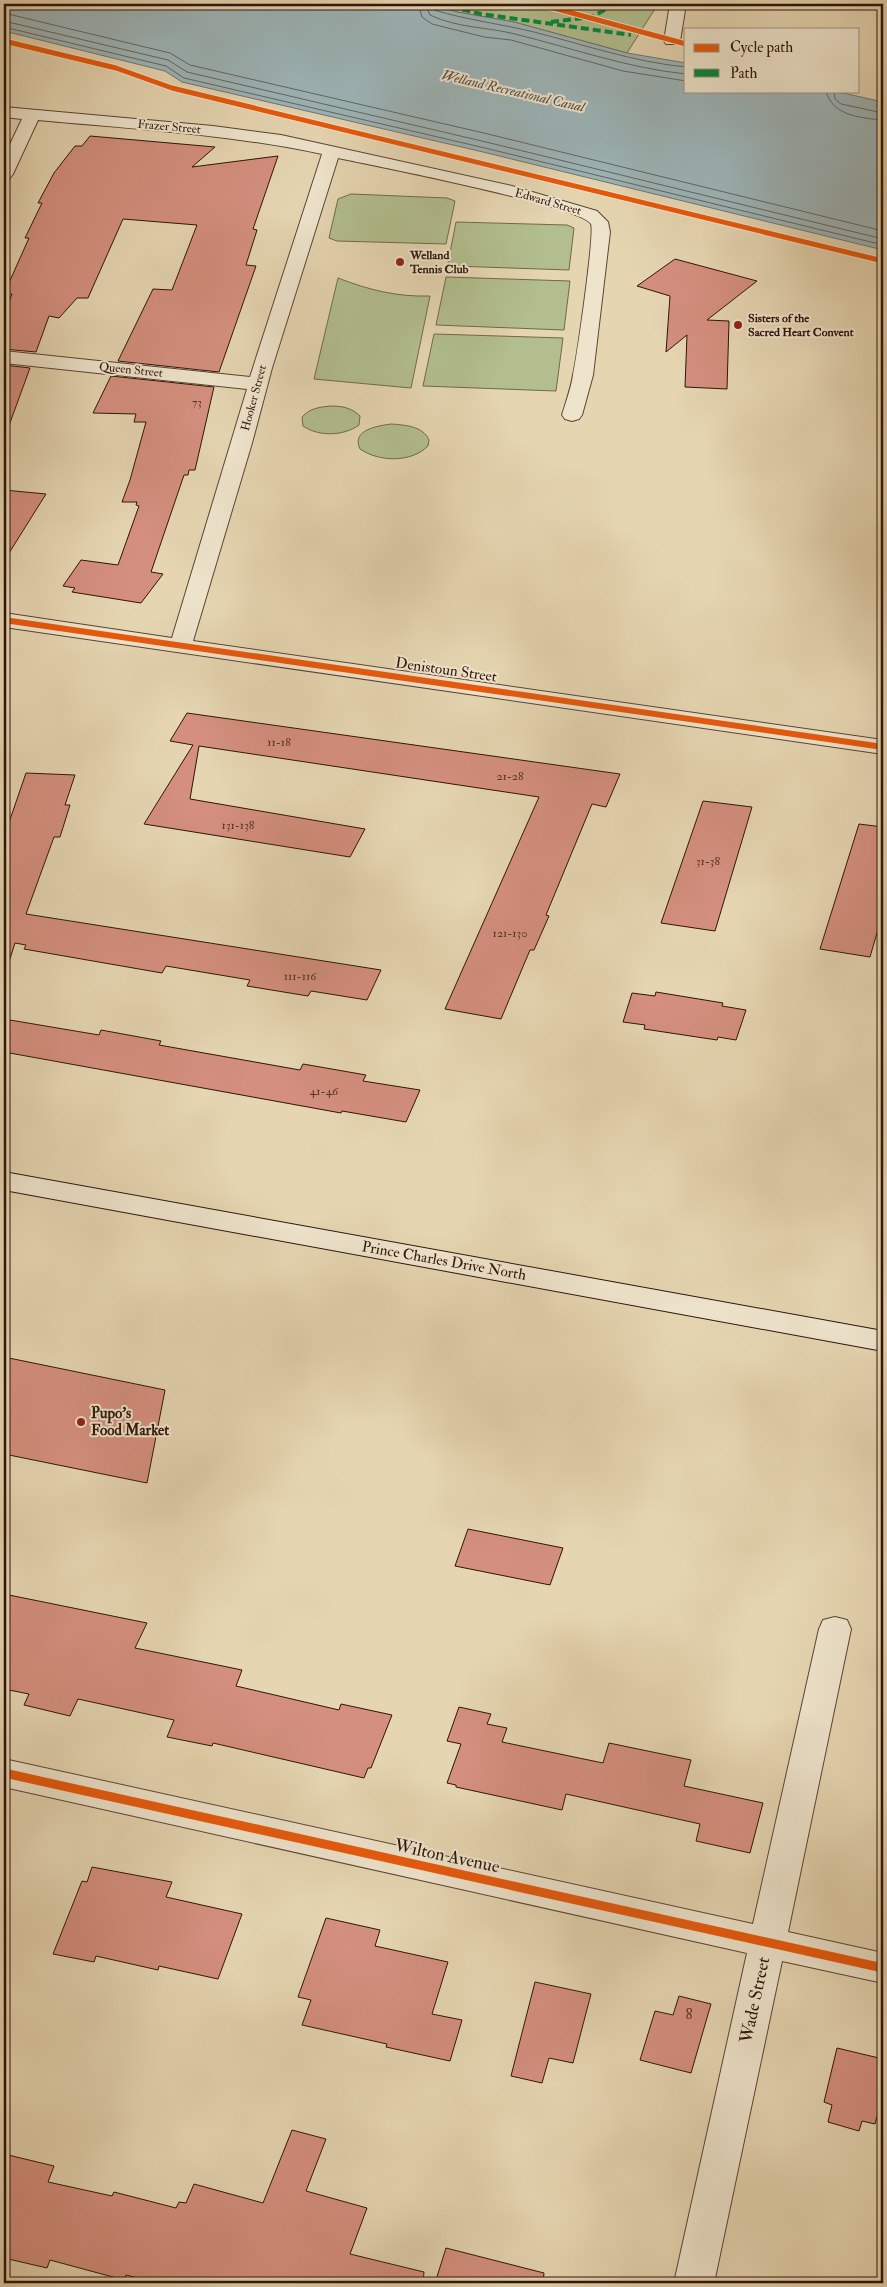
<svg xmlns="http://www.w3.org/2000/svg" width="887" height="2287" font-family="'IM FELL Double Pica',serif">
<rect width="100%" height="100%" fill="#e5d5b1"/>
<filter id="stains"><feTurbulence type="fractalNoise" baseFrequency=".004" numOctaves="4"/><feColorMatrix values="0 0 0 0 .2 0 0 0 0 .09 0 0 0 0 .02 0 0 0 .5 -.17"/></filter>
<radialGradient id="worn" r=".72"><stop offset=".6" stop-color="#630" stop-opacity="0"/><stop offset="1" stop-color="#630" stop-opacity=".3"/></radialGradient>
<!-- green -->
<g fill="#b2be8e" stroke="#70694c">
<polygon points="429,4 658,4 627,53 514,22 457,12"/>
<polygon points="351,194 447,198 455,201 446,244 337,241 329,238 338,199"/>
<polygon points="456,222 567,225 574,228 569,270 453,266 448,263"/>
<polygon points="446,277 570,281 564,330 436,325"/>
<path d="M338,278C369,290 397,297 430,296L411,388L314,379Z"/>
<polygon points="434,334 563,338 556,391 423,386"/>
<path d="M331,406C342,406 352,408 360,416L359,425C344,436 319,437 303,426L302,417C310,408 320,407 331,406Z"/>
<path d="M391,424C405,425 423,426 429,440L428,446C411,463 379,462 360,449C351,430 377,426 391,424Z"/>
</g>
<!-- water -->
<polygon fill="#9cb5b8" stroke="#707572" points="4,4 429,4 457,12 514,22 627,53 686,63 686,91 834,91 883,102 883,250 483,152 182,82 165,71 4,31"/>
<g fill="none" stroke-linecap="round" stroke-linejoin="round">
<!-- shore -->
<g stroke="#666460" stroke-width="1">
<polyline points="418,4 422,17 432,24 484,37 511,40 623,71 686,81"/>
<path d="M425,4L430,15C457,28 487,27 515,34C572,48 627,68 686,74"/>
<path d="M431,4L434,10C467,20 501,24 534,32C585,45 634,62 686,67"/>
<polyline points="4,13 170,53 190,65 488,134 883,231"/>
<polyline points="4,21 168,60 187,72 486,142 883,239"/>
<polyline points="4,27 166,66 184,78 485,148 883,245"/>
<path d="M826,91C832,116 861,118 883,120"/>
<polyline points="834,91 835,99 841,104 883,113"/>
</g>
</g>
<!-- building -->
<g fill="#d48f7e" stroke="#2f1409">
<polygon points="90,136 215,147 192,167 278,156 253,229 257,230 246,265 256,266 219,372 118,361 153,289 172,290 197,225 123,219 88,298 77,298 59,318 49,316 36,352 4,349 4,315 12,294 4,294 29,238 25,238 42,203 38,203 54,173 75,146 82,146"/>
<polygon points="675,259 757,281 707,320 729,321 727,389 685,387 687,335 666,352 670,296 637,286"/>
<polygon points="4,365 30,368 7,431 4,430"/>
<polygon points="111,376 214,387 195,470 189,470 188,475 184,475 151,572 163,574 141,603 72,592 75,588 63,586 81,560 118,565 139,506 136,505 137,502 122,502 130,480 146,422 134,422 136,414 93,413"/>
<polygon points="4,490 46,494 4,561"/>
<polygon points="187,713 620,774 606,807 592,804 546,915 549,916 534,950 530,950 501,1019 445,1009 539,797 199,746 190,799 365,829 350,857 144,824 193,745 170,741"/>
<polygon points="26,773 75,775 65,805 70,805 60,837 54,837 26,914 381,970 367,1000 311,991 308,996 247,986 250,980 166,966 162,973 24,949 26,945 15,943 8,965 4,964 4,837"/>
<polygon points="703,801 752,807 715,931 661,923"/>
<polygon points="859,824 883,827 883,912 870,957 820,949"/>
<polygon points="656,992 723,1003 722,1006 746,1010 736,1040 718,1037 717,1040 644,1029 645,1025 623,1022 632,993 655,996"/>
<polygon points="4,1019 99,1035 101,1030 161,1041 159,1045 300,1070 303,1064 366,1075 363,1081 420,1090 406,1122 342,1111 341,1113 4,1052"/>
<polygon points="4,1357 165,1390 147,1483 4,1454"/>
<polygon points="468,1529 563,1548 550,1585 455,1566"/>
<polygon points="4,1594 147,1623 135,1648 242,1670 236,1686 339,1710 341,1704 392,1715 371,1768 368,1768 364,1778 213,1743 212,1746 167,1737 174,1720 78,1699 70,1716 24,1705 29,1694 4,1689"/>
<polygon points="459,1707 491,1714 487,1724 507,1728 502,1742 603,1763 609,1743 691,1760 684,1786 763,1803 750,1853 696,1841 700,1824 566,1794 562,1810 456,1787 456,1785 447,1783 461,1744 447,1741"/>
<polygon points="92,1867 172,1882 166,1897 242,1914 218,1979 159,1966 158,1970 96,1956 94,1962 53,1954 82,1881 87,1882"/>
<polygon points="326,1918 380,1930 375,1946 448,1962 432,2014 462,2020 450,2061 386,2047 387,2044 302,2025 311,2000 298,1997"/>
<polygon points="535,1982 591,1994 573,2063 549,2058 542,2083 511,2076"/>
<polygon points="679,1996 711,2004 691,2073 640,2060 655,2011 673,2015"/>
<polygon points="837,2048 883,2059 883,2117 877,2116 875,2124 862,2121 859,2131 828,2122 832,2105 824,2102"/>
<polygon points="292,2130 326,2139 306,2191 367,2208 350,2254 424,2272 423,2283 157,2283 126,2275 124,2280 50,2260 47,2268 4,2258 4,2154 54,2166 48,2182 112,2196 114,2192 176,2208 179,2202 186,2203 194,2184 263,2203"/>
<polygon points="446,2248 544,2273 543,2283 435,2283"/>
</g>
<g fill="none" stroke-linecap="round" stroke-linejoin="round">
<defs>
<g id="street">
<polygon points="670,4 686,4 680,41 678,44 666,44 664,41"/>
<path d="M4,107L213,126L281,135L512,186L597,211L608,222L610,232L593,375L582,415L579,419L572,421L565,419L562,415C566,402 571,388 573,375C577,357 595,233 591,224C581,206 371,165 338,158L272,368L252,443L193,641L883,740V754L4,627V613L172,638L247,389L4,363V351L250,377L322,154C229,134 133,129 38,120L13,174L10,178L4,179V157L22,119L4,117Z"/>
<polygon points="835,1617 847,1620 851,1629 788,1932 883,1953 883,1983 782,1961 714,2283 674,2283 747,1953 4,1787 4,1759 753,1924 819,1629 823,1620"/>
</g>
<polygon id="secondary" points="4,1172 883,1331 883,1351 4,1190"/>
</defs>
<!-- street casing -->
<use href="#street" stroke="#5c4433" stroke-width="2"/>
<!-- secondary casing -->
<use href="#secondary" stroke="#2f1409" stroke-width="2"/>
<!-- street -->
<use href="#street" fill="#eee4cc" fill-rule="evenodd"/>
<!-- secondary -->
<use href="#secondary" fill="#eee4cc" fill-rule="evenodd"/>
<!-- quiet -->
<g stroke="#00873e" stroke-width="4" stroke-dasharray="8 4" stroke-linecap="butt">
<polyline points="439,4 481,14 631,35"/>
<polyline points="551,22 592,17 615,4"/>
</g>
<defs>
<g id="cycleway-far2">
<polyline points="539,4 686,44"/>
<polyline points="4,41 116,68 172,88 883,261"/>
</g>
<polyline id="cycleway-far1" points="4,620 883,747"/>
<polyline id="cycleway" points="4,1773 883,1968"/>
</defs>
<!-- cycleway-far2 casing -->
<use href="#cycleway-far2" stroke="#eee4cc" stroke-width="7"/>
<!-- cycleway-far1 casing -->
<use href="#cycleway-far1" stroke="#eee4cc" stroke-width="9"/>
<!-- cycleway casing -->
<use href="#cycleway" stroke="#eee4cc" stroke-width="12"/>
<!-- cycleway-far2 -->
<use href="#cycleway-far2" stroke="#e8590c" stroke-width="5"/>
<!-- cycleway-far1 -->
<use href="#cycleway-far1" stroke="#e8590c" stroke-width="6"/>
<!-- cycleway -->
<use href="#cycleway" stroke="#e8590c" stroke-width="9"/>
</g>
<!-- markers -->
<g fill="#8f2418" stroke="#eee4cc" stroke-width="2">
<circle cx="400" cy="262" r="5"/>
<circle cx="738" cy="325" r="5"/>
<circle cx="81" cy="1422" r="5"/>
</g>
<g text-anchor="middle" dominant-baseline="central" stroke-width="4" stroke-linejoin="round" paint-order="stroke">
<!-- far-number labels -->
<g font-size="11" fill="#583326">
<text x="197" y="402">73</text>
</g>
<!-- far-street labels -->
<g font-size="12" fill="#2f1409" stroke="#eee4cc">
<text transform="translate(169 127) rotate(5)">Frazer Street</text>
<text transform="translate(548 202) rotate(16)">Edward Street</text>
<text transform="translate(131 370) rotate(6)">Queen Street</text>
<text transform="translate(254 398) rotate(-75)">Hooker Street</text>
</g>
<!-- far-poi labels -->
<g font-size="12" font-weight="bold" fill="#2f1409" stroke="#eee4cc" text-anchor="start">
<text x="410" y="255">Welland<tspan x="410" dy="14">Tennis Club</tspan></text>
<text x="748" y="318">Sisters of the<tspan x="748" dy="14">Sacred Heart Convent</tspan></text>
</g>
<!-- number labels -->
<g font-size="12" fill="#583326">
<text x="279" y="742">11-18</text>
<text x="510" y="776">21-28</text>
<text x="238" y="825">131-138</text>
<text x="708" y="861">31-38</text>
<text x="510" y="933">121-130</text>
<text x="300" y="976">111-116</text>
<text x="324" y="1091">41-46</text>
</g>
<!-- far-water labels -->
<g font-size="14" font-style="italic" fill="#554c46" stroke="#eee4cc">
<text transform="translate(513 91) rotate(13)">Welland Recreational Canal</text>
</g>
<!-- street labels -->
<g font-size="15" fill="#2f1409" stroke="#eee4cc">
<text transform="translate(446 670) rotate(8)">Denistoun Street</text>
<text transform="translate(444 1261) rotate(10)">Prince Charles Drive North</text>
</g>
<!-- poi labels -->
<g font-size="15" font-weight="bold" fill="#2f1409" stroke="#eee4cc" text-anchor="start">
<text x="91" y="1413">Pupo's<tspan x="91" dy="17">Food Market</tspan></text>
</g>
<!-- near-number labels -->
<g font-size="15" fill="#583326">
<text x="689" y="2014">8</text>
</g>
<!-- near-street labels -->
<g font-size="18" fill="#2f1409" stroke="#eee4cc">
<text transform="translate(447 1856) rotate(12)">Wilton Avenue</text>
<text transform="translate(755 2000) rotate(-78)">Wade Street</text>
</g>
</g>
<!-- margin -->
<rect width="887" height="2287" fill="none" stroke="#e5d5b1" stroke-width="20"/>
<rect x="5" y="5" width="877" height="2277" fill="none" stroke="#2f1409" stroke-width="2.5"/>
<rect x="10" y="10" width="867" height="2267" fill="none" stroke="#2f1409"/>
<!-- legend -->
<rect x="684" y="28" width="175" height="65" fill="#eee4cc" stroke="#a2917e"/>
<rect x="694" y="44" width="25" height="8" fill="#e8590c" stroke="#a2917e"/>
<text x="730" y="52" font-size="15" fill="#2f1409">Cycle path</text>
<rect x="694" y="69" width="25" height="8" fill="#00873e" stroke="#a2917e"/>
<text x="730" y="78" font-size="15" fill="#2f1409">Path</text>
<rect width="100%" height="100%" filter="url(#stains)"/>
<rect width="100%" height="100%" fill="url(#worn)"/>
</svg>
